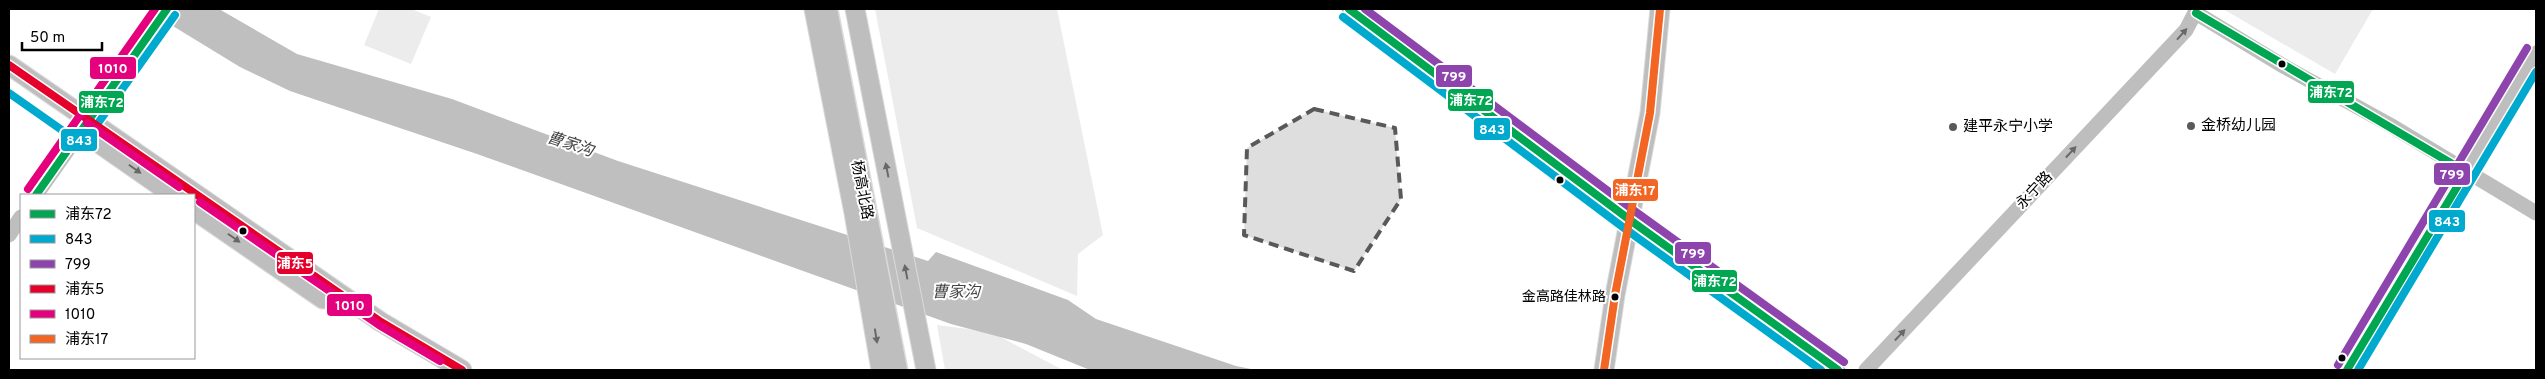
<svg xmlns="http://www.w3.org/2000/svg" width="2545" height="379" font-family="Overpass,'Noto Sans SC',sans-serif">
<rect width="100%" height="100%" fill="#fff"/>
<!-- green -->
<g fill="#ececec">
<polygon points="379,9 411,9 431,17 411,64 364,45"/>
<polygon points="875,9 1057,9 1103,235 1078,254 1077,296 917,228"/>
<polygon points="2223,9 2373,9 2335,74"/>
<polygon points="937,325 991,332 1063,370 945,370"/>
</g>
<!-- water -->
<polygon fill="#bfbfbf" points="145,9 219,9 297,54 452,99 618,161 928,261 936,252 1068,300 1096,319 1236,366 1256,370 1090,370 1026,344 951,324 477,154 290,91 240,67"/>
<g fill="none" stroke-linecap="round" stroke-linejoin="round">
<defs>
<g id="major">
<polyline points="814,9 854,213 881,370"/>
<polyline points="855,9 926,370"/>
<polyline points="9,65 381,322 462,370"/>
<polyline points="94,140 173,195"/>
<polyline points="194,210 323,299"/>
<polyline points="1604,370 1615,295 1650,113 1660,9"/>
</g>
<polyline id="highway" points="826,9 896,370"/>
</defs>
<!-- major casing -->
<use href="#major" stroke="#dbdbdb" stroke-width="21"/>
<!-- highway casing -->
<use href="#highway" stroke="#dbdbdb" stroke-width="25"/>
<!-- minor -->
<g stroke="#bebebe" stroke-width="15">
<polyline points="1349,9 1630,220 1838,370"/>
<polyline points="2196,13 2285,67 2390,125 2536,213"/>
<polyline points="36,195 167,9"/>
<polyline points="9,235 21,217"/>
<polyline points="1866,370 2186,30 2197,9"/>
<polyline points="2347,370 2536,53"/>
</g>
<!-- major -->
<use href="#major" stroke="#bebebe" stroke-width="19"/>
<!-- highway -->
<use href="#highway" stroke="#bebebe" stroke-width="22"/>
<defs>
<g id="bus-1">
<polyline points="1349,9 1630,220 1838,370"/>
<polyline points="2196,13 2466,172"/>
<polyline points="36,195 167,9"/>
<polyline points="2347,370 2466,172"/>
</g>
<g id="bus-2">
<polyline points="1343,17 1624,228 1821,370"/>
<polyline points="9,93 76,140 86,140 175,15"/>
<polyline points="2358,370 2536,72"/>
</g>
<g id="bus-3">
<polyline points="1365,9 1636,212 1844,362"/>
<polyline points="2338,365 2527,48"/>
</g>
<polyline id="bus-4" points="9,65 381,322 462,370"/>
<g id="bus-5">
<polyline points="87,123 179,187"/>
<polyline points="28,189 155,9"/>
<polyline points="200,202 379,325 440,361"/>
</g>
<polyline id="bus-6" points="1604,370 1615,295 1650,113 1660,9"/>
</defs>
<!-- bus-1 casing -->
<use href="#bus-1" stroke="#fff" stroke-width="11"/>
<!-- bus-2 casing -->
<use href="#bus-2" stroke="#fff" stroke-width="11"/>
<!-- bus-3 casing -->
<use href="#bus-3" stroke="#fff" stroke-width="11"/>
<!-- bus-4 casing -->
<use href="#bus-4" stroke="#fff" stroke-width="11"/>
<!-- bus-5 casing -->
<use href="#bus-5" stroke="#fff" stroke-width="11"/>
<!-- bus-6 casing -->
<use href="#bus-6" stroke="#fff" stroke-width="11"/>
<!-- bus-1 -->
<use href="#bus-1" stroke="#00a651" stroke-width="8"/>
<!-- bus-2 -->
<use href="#bus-2" stroke="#00a9ce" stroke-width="8"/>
<!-- bus-3 -->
<use href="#bus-3" stroke="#8e44ad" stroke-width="8"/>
<!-- bus-4 -->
<use href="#bus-4" stroke="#e4002b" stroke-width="8"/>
<!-- bus-5 -->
<use href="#bus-5" stroke="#e5007d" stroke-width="8"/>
<!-- bus-6 -->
<use href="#bus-6" stroke="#f26522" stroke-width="8"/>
</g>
<!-- one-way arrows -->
<defs><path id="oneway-solid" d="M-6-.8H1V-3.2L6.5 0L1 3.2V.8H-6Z" transform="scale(1.25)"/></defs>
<g fill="#686868">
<use href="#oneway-solid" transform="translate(2182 34) rotate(-48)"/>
<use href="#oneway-solid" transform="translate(2071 152) rotate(-47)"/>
<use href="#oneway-solid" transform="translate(135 169) rotate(35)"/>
<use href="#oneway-solid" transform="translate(887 170) rotate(-101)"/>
<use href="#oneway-solid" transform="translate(234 238) rotate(35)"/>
<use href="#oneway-solid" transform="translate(906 272) rotate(-101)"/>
<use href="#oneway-solid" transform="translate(1900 335) rotate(-47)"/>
<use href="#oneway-solid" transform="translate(876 336) rotate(81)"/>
</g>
<!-- marked area -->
<path fill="#595959" fill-opacity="0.2" stroke="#595959" stroke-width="4" stroke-dasharray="10 6" stroke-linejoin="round" d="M1314,109L1395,128L1401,199L1354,271L1244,235L1247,148Z"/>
<!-- markers -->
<g fill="#000" stroke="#fff" stroke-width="2">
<circle cx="2282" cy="64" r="4.5"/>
<circle cx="1560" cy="180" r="4.5"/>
<circle cx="243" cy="231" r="4.5"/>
<circle cx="1615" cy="297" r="4.5"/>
<circle cx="2342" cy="358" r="4.5"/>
</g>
<g fill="#595959" stroke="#fff" stroke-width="2">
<circle cx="2191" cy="126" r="5"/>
<circle cx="1953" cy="127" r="5"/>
</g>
<g text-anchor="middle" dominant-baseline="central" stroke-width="4" stroke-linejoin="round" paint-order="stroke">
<!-- bus labels -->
<g font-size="14" fill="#000" stroke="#fff" text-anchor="end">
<text x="1606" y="297">金高路佳林路</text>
</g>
<!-- poi labels -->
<g font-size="15" fill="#000" stroke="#fff" text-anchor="start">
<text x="2201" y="126">金桥幼儿园</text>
<text x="1963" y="127">建平永宁小学</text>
</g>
<!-- street labels -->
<g font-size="15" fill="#000" stroke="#fff">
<text transform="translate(861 190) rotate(79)">杨高北路</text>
<text transform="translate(2035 191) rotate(-47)">永宁路</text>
</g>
<!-- water labels -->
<g font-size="16" font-style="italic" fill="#444" stroke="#fff">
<text transform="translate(570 145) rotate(18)">曹家沟</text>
<text x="956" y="293">曹家沟</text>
</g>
</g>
<g stroke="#fff" stroke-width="2">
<rect x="89" y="56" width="48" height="24" rx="5" fill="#e5007d"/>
<rect x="1435" y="64" width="38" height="24" rx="5" fill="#8e44ad"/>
<rect x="2307" y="80" width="48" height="24" rx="5" fill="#00a651"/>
<rect x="1447" y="88" width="47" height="24" rx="5" fill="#00a651"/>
<rect x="78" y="90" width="47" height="24" rx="5" fill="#00a651"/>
<rect x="1473" y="117" width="38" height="24" rx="5" fill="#00a9ce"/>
<rect x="60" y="128" width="38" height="24" rx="5" fill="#00a9ce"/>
<rect x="2433" y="162" width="38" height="24" rx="5" fill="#8e44ad"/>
<rect x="1612" y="178" width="47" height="24" rx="5" fill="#f26522"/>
<rect x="2428" y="209" width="38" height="24" rx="5" fill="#00a9ce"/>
<rect x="1674" y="241" width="38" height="24" rx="5" fill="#8e44ad"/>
<rect x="276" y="251" width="38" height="24" rx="5" fill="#e4002b"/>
<rect x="1691" y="269" width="47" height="24" rx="5" fill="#00a651"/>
<rect x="326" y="293" width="47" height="24" rx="5" fill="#e5007d"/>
</g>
<g font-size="14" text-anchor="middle" font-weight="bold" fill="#fff">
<text x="113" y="73">1010</text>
<text x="1454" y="81">799</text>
<text x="2331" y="97">浦东72</text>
<text x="1471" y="105">浦东72</text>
<text x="102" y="107">浦东72</text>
<text x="1492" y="134">843</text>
<text x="79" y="145">843</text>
<text x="2452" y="179">799</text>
<text x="1635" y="195">浦东17</text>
<text x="2447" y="226">843</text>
<text x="1693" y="258">799</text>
<text x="295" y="268">浦东5</text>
<text x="1715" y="286">浦东72</text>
<text x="350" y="310">1010</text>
</g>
<!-- border -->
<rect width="2545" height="379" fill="none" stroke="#000000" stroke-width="20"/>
<!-- legend -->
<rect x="20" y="194" width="175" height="165" fill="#ffffff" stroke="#999999"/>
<rect x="30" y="210" width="25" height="8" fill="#00a651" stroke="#999999"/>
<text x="65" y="219" font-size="15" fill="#000000">浦东72</text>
<rect x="30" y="235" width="25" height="8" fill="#00a9ce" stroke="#999999"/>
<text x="65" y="244" font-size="15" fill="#000000">843</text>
<rect x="30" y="260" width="25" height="8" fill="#8e44ad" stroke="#999999"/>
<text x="65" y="269" font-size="15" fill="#000000">799</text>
<rect x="30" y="285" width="25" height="8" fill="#e4002b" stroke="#999999"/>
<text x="65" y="294" font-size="15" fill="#000000">浦东5</text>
<rect x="30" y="310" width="25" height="8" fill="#e5007d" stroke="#999999"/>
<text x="65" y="319" font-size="15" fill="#000000">1010</text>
<rect x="30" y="335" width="25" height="8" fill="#f26522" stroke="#999999"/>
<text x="65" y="344" font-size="15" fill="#000000">浦东17</text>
<!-- scale -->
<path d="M22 42v8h80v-8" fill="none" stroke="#000000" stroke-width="2.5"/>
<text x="30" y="42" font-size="15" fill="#000000" stroke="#ffffff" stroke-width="4" paint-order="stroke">50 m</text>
</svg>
